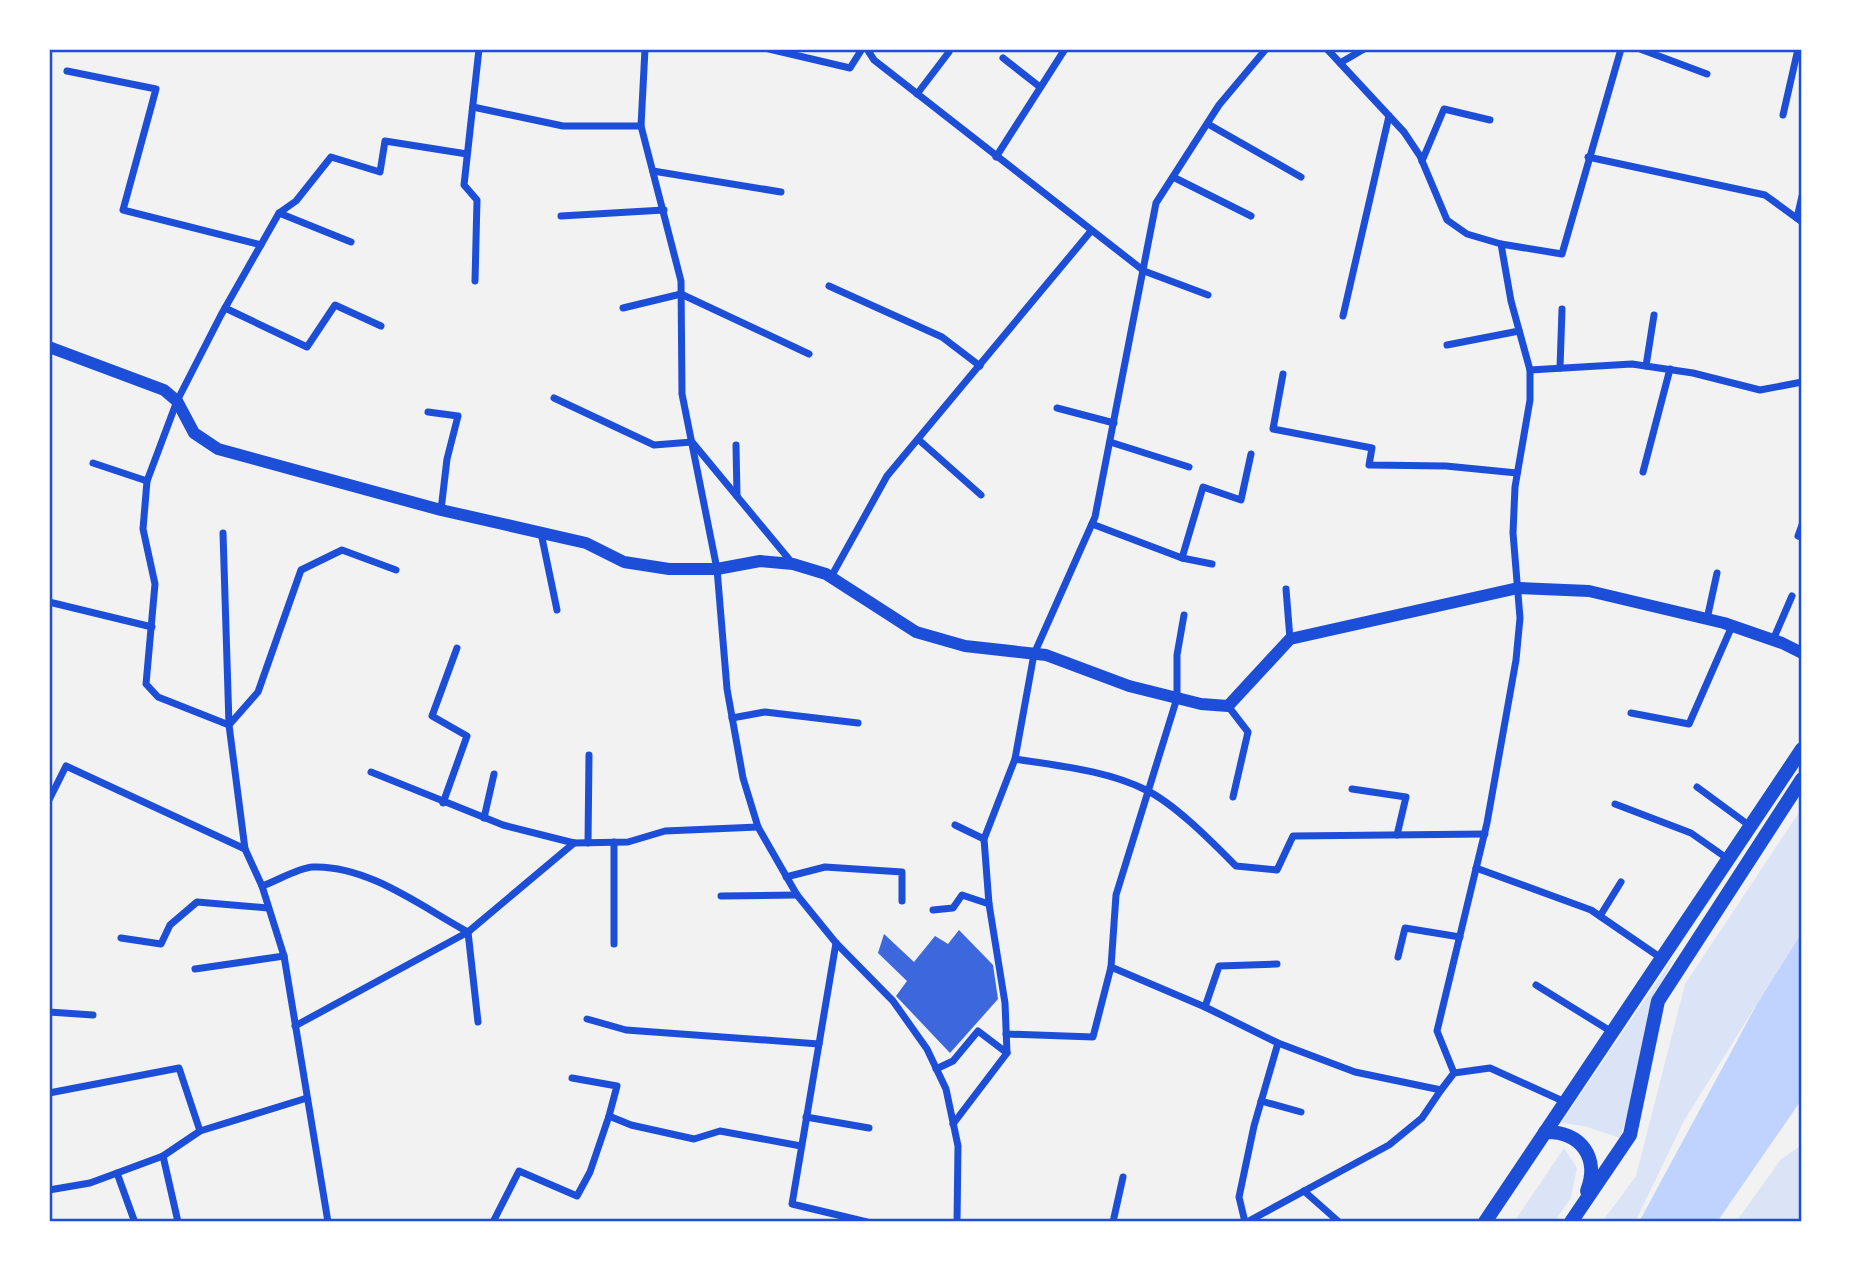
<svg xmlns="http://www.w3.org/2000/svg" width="1851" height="1271" font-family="'Libre Baskerville',serif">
<rect width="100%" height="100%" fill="#f2f2f2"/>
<!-- green -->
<g fill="#dbe4f7">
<polygon points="1802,808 1802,932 1685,1119 1635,1222 1602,1222 1636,1176 1685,984"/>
<polygon points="1674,957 1648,1012 1629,1110 1620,1138 1584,1126 1561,1123"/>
<polygon points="1802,1145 1802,1222 1736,1222 1781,1159"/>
<polygon points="1564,1148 1577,1168 1571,1198 1554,1222 1514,1222"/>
</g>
<!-- water -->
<polygon fill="#bfd3fe" points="1802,932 1802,1099 1717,1222 1639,1222 1757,1004"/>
<!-- building -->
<polygon fill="#3d67dc" points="959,930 993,965 998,999 950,1053 896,996 907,981 878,953 884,934 914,962 935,936 948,944"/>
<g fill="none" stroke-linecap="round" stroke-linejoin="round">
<!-- minor -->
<g stroke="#1d4ed8" stroke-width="7">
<polyline points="645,49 641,126 681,281 682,394 717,569 727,689 743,778 758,827 797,895 836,943 893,1001 927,1049 946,1089 958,1146 957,1222"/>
<polyline points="769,49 850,68 862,49"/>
<polyline points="867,49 874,60 1144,271 1208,295"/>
<polyline points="1327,49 1404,132 1420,156 1447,220 1467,234 1501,244 1511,301 1530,370 1530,400 1515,487 1513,533 1520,618 1516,660 1487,823 1437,1031 1454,1073"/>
<polyline points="1640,49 1707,74"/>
<polyline points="1003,58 1040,87"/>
<polyline points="1340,63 1364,49"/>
<polyline points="67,71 156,89 123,210 261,245"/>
<polyline points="917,94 949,52"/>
<polyline points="473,107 563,126 641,126"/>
<polyline points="1783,115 1798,49"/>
<polyline points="1208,124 1301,177"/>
<polyline points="996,157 1065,49"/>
<polyline points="1588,157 1765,195 1802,222"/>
<polyline points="1422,161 1444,109 1490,120"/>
<polyline points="653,171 781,192"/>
<polyline points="1173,177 1251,216"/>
<polyline points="279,213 351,242"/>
<polyline points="561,216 664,210"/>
<polyline points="1797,218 1802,196"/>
<polyline points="1501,244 1562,254 1621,49"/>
<polyline points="475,281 477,200 464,185 479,49"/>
<polyline points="829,286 942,337 980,366"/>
<polyline points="225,308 307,347 335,305 381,326"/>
<polyline points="623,308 681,294 809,354"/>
<polyline points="1343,316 1389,116"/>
<polyline points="1447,345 1519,331"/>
<polyline points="1646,366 1654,315"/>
<polyline points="1560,368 1562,309"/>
<polyline points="1530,370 1632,364 1693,373 1760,390 1802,382"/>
<polyline points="1283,374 1273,429 1372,448 1369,465 1446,466 1517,473"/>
<polyline points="554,398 654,445 692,442 793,564"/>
<polyline points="1057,408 1114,423"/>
<polyline points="428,412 458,416 447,459 441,510"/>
<polyline points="919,440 981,495"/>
<polyline points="1110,442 1189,467"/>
<polyline points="736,445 737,496"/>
<polyline points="93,463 147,481"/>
<polyline points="1643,472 1670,369"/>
<polyline points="1092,524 1182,558 1203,487 1241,500 1251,454"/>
<polyline points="1802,525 1798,536 1802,537"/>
<polyline points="223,533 229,725 245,849 262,886 284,956 328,1222"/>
<polyline points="541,533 557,610"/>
<polyline points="1182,558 1212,564"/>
<polyline points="831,577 887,476 1091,231"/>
<polyline points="1286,589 1290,639"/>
<polyline points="49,602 152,627"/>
<polyline points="1707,619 1717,573"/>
<polyline points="1773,640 1792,596"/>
<polyline points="1228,706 1248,732 1233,797"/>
<polyline points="1631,713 1689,724 1732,626"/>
<polyline points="732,718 765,712 858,723"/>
<polyline points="229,725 158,697 146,684 155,584 143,529 147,481 177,401 221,315 279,213 296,201 331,157 380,172 385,141 467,154"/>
<polyline points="229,725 258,692 301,570 342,550 396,570"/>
<path d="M1015,759C1058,766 1106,770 1146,790C1175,804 1213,843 1236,866L1277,870L1293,836L1485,834"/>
<polyline points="371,772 503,825 574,843 628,842 665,831 758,827"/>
<polyline points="1697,787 1750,826"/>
<polyline points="1352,789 1406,797 1397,835"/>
<polyline points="49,800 66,766 245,849"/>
<polyline points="443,803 467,736 432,716 457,648"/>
<polyline points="1615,804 1691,833 1728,859"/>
<polyline points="484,818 494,774"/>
<polyline points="955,825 984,839"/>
<polyline points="614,842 614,944"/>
<polyline points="588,843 589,755"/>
<polyline points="1476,868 1591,910 1661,958"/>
<polyline points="786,877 825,867 902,872 902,901"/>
<path d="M262,886C277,881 297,868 313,867C368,865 422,907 468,932L478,1022"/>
<polyline points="721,896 797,895"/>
<polyline points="933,910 953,908 962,895 989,904"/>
<polyline points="1600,916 1621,882"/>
<polyline points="121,938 161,944 170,925 197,902 268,908"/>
<polyline points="836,943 792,1204 867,1222"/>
<polyline points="1398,957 1405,928 1460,937"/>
<polyline points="1111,967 1205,1007 1278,1043 1355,1072 1441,1090 1454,1073 1490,1068 1565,1102"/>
<polyline points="195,969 284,956"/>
<polyline points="1536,985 1612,1032"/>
<polyline points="1205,1007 1219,966 1277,964"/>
<polyline points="49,1012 93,1015"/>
<polyline points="587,1019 626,1030 819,1044"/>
<polyline points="295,1026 468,932 574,843"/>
<polyline points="1006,1034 1093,1037 1111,967 1116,895 1177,698 1177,655 1184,615"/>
<polyline points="936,1069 953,1061 978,1031 1007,1053"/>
<polyline points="572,1078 617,1086 609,1116"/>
<polyline points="49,1093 179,1068 200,1131"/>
<polyline points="1261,1101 1301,1112"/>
<polyline points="806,1117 869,1128"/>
<polyline points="953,1124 1007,1053 1005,1003 989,904 984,839 1015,759 1034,654 1095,517 1156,203 1219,105 1266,49"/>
<polyline points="163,1156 178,1222"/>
<polyline points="117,1173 134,1220"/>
<polyline points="49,1190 90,1183 163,1156 200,1131 307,1098"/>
<polyline points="1304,1191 1339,1222"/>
<polyline points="493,1222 519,1171 577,1196 590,1172 609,1116 631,1125 694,1139 720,1131 801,1146"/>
<polyline points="1113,1222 1123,1177"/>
<polyline points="1245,1222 1239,1197 1254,1126 1278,1043"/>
<polyline points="1247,1222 1389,1145 1422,1118 1441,1090"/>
</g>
<!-- tertiary -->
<polyline stroke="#1d4ed8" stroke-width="12" points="49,347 164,390 177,401 194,433 218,449 441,510 586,543 624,562 669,569 717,569 760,561 793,564 826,574 916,632 965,646 1046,655 1129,686 1201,704 1228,706 1290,639 1518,588 1589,591 1724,623 1782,643 1802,653"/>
<!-- primary -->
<g stroke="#1d4ed8" stroke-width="14">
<path d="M1545,1132C1581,1131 1600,1158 1587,1191"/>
<polyline points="1485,1222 1802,749"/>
<polyline points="1571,1222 1630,1135 1658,1001 1802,779"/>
</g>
</g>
<!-- border -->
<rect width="1851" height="1271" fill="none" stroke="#ffffff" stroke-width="102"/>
<rect x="51" y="51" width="1749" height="1169" fill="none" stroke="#1d4ed8" stroke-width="2.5"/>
</svg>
